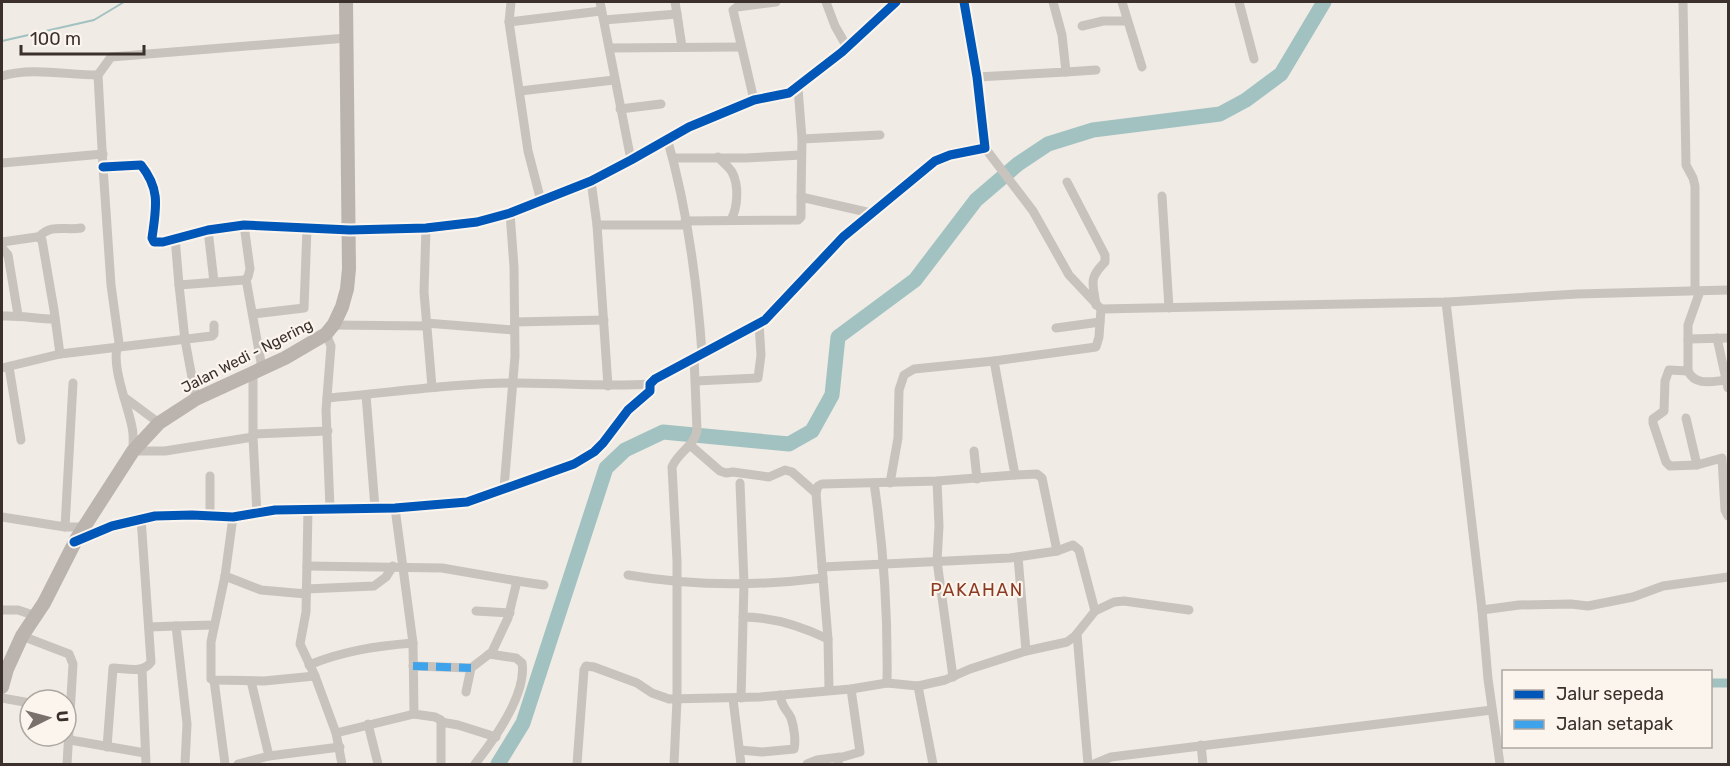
<svg xmlns="http://www.w3.org/2000/svg" width="1730" height="766" font-family="Rubik,sans-serif">
<rect width="100%" height="100%" fill="#f0ebe5"/>
<g fill="none" stroke-linecap="round" stroke-linejoin="round">
<!-- stream -->
<polyline stroke="#a1c2c1" stroke-width="2" points="2,41 94,20 124,2"/>
<!-- canal -->
<polyline stroke="#a1c2c1" stroke-width="9" points="1710,683 1728,683"/>
<!-- river -->
<polyline stroke="#a1c2c1" stroke-width="15" points="498,764 523,723 606,468 625,450 663,432 789,444 812,431 832,395 838,337 915,280 976,200 1018,164 1048,144 1093,130 1220,114 1246,100 1281,74 1324,2"/>
<!-- minor -->
<g stroke="#c9c3be" stroke-width="9">
<polyline points="511,2 509,22 528,151 541,201"/>
<polyline points="600,2 631,160"/>
<polyline points="826,2 835,26 847,47"/>
<polyline points="1122,2 1142,67"/>
<polyline points="1239,2 1254,59"/>
<polyline points="1683,2 1686,165 1693,178 1695,186 1695,290"/>
<polyline points="677,14 682,47"/>
<polyline points="604,20 677,14 675,2"/>
<polyline points="509,22 601,11"/>
<polyline points="1082,26 1103,21 1127,21"/>
<polyline points="610,48 741,47"/>
<polyline points="1066,72 1096,70"/>
<path d="M2,76C33,67 66,75 98,75"/>
<polyline points="977,77 1066,72 1062,35 1053,2"/>
<polyline points="798,88 802,139 801,197"/>
<polyline points="520,91 614,80"/>
<polyline points="754,100 733,10 737,7 776,2"/>
<polyline points="620,109 661,104"/>
<path d="M667,138C687,207 697,282 702,353"/>
<polyline points="802,139 880,135"/>
<polyline points="985,148 1033,211 1069,275 1101,309 1448,302 1577,294 1728,290"/>
<path d="M718,157C722,162 728,166 732,172C739,185 738,207 731,220"/>
<polyline points="673,158 746,158 801,155"/>
<polyline points="2,163 103,154"/>
<path d="M103,167L141,165C161,190 156,208 152,238L154,242H163L208,230L244,225L350,230L426,228L477,222L510,213L591,181L631,160L689,127L754,100L789,93L842,52L896,2"/>
<polyline points="591,181 597,225 608,386"/>
<path d="M1067,182L1105,255V262C1088,279 1093,283 1096,305"/>
<polyline points="1162,196 1169,308"/>
<polyline points="685,221 798,220 801,217 801,197 871,213"/>
<polyline points="597,225 685,225"/>
<polyline points="426,228 424,292 432,387"/>
<polyline points="208,230 214,282"/>
<path d="M39,237C51,223 66,231 81,228"/>
<polyline points="175,237 179,285"/>
<polyline points="2,242 37,237 42,240 54,310 60,354 212,336 214,334 214,325"/>
<polyline points="2,248 8,255 18,315"/>
<polyline points="246,279 262,368"/>
<polyline points="1700,291 1688,325 1688,371 1669,370 1665,381 1664,411 1653,419 1653,423 1666,462 1670,466 1697,465 1722,458 1725,510 1728,516"/>
<polyline points="1446,302 1482,610 1488,679 1500,764"/>
<polyline points="253,314 304,308 307,228"/>
<path d="M2,316C20,315 37,319 55,319"/>
<polyline points="515,322 604,320"/>
<polyline points="426,323 514,330"/>
<polyline points="333,325 426,326"/>
<polyline points="1056,328 1100,322"/>
<polyline points="326,334 331,346 326,410 330,508"/>
<polyline points="1717,338 1728,388"/>
<polyline points="1688,339 1728,338"/>
<polyline points="9,367 21,440"/>
<polyline points="2,368 60,354"/>
<polyline points="253,371 253,437 257,514"/>
<path d="M1688,371C1696,387 1713,381 1728,380"/>
<polyline points="696,381 758,378 761,355 759,323"/>
<polyline points="366,395 375,508"/>
<polyline points="124,397 159,423"/>
<path d="M327,398C390,393 453,383 516,383C561,383 605,387 650,384"/>
<polyline points="196,399 185,340 179,285 244,280 248,277 250,269 244,225"/>
<polyline points="1686,418 1697,465"/>
<polyline points="253,434 328,431"/>
<path d="M253,437L165,451H133C133,443 134,435 132,427C128,405 109,362 119,343L111,285L103,167L98,75L111,57L347,38"/>
<polyline points="690,445 720,471 726,473 733,472 769,477 785,470 792,472 816,493"/>
<polyline points="974,451 977,479"/>
<polyline points="1015,475 1037,474 1042,478 1057,551"/>
<polyline points="937,481 939,526 937,561 953,677"/>
<polyline points="740,483 744,583 741,698"/>
<path d="M874,483C884,550 888,616 887,683"/>
<polyline points="890,483 898,438 899,390 904,375 914,369 994,361"/>
<polyline points="504,488 515,356 514,267 510,213"/>
<polyline points="395,508 413,643 414,714 435,717 441,720 441,764"/>
<polyline points="308,509 306,612 300,644 315,676 336,733 342,764"/>
<polyline points="210,516 210,476"/>
<polyline points="2,517 65,527 84,527"/>
<polyline points="233,517 225,576 211,642 211,679 214,680 264,681 315,676"/>
<polyline points="65,527 73,383"/>
<polyline points="77,541 112,526 155,516 192,515 233,517 275,510 395,508 467,502 574,464 594,452 603,443 628,410 650,391 650,384 655,379 765,320 843,237 935,161 950,155 985,148 977,77 964,2"/>
<polyline points="1018,557 1026,651"/>
<polyline points="307,566 442,568 517,581 508,618 492,652 471,668 466,692"/>
<polyline points="822,567 1010,558 1057,551 1073,545 1079,550 1095,611"/>
<path d="M628,575C692,586 759,586 823,578"/>
<polyline points="225,576 261,590 306,594"/>
<polyline points="517,581 544,585"/>
<polyline points="306,589 374,586 386,577 393,566"/>
<polyline points="2,610 18,610 36,616"/>
<polyline points="1482,610 1519,605 1571,604 1588,606 1633,597 1663,586 1728,577"/>
<polyline points="476,611 510,613"/>
<path d="M743,617C773,617 801,626 828,639"/>
<polyline points="149,627 176,626"/>
<polyline points="1077,634 1088,764"/>
<polyline points="22,636 69,654 73,664 67,764"/>
<path d="M309,665C343,651 376,646 413,643"/>
<polyline points="413,666 471,668"/>
<polyline points="142,669 146,764"/>
<polyline points="214,680 225,764"/>
<polyline points="918,686 933,764"/>
<polyline points="829,690 828,639 816,493 818,486 822,484 937,481 1015,475 994,361 1096,347 1099,337 1101,309"/>
<polyline points="2,698 30,703"/>
<polyline points="733,699 741,764"/>
<polyline points="441,722 458,725 496,737"/>
<polyline points="368,724 378,764"/>
<polyline points="336,733 414,714"/>
<polyline points="70,740 145,753"/>
<polyline points="1201,745 1203,764"/>
<path d="M107,747L113,668C125,668 143,674 151,662L141,518"/>
<path d="M740,750L762,752L794,749C796,741 794,727 791,718C787,709 782,709 780,695"/>
<polyline points="269,756 340,747"/>
<polyline points="185,764 187,724 176,626 214,625"/>
<polyline points="238,764 269,756 251,681"/>
<path d="M475,764C493,741 527,694 522,663L516,658L489,654"/>
<polyline points="577,764 584,670 586,666 594,667 637,683 652,693 669,699 760,697 851,689 887,683 918,686 945,680 970,669 1026,651 1067,642 1075,636 1095,611 1114,602 1124,601 1189,610"/>
<path d="M674,764L677,700V561L672,467C678,452 695,446 697,430L694,357"/>
<polyline points="807,764 817,760 840,757"/>
<polyline points="838,764 839,758 860,752 851,689"/>
<polyline points="1094,764 1111,757 1492,710"/>
</g>
<!-- secondary -->
<polyline stroke="#bab3ae" stroke-width="14" points="2,687 7,669 22,636 44,603 77,538 133,451 159,423 196,399 285,358 326,334 334,324 342,307 347,289 349,269 346,2"/>
<!-- quiet -->
<polyline stroke="#3fa3eb" stroke-width="8" stroke-dasharray="15 8" stroke-linecap="butt" points="413,666 471,668"/>
<defs>
<g id="cycleway">
<path d="M103,167L141,165C161,190 156,208 152,238L154,242H163L208,230L244,225L350,230L426,228L477,222L510,213L591,181L631,160L689,127L754,100L789,93L842,52L896,2"/>
<polyline points="74,542 112,526 155,516 192,515 233,517 275,510 395,508 467,502 574,464 594,452 603,443 628,410 650,391 650,384 655,379 765,320 843,237 935,161 950,155 985,148 977,77 964,2"/>
</g>
</defs>
<!-- cycleway casing -->
<use href="#cycleway" stroke="#fbf5ee" stroke-width="13"/>
<!-- cycleway -->
<use href="#cycleway" stroke="#0057b8" stroke-width="9"/>
</g>
<g text-anchor="middle" dominant-baseline="central" stroke-width="4.5" stroke-linejoin="round" paint-order="stroke">
<!-- street labels -->
<g font-size="15" fill="#3b302b" stroke="#fbf5ee">
<text transform="translate(247 356) rotate(-27)">Jalan Wedi - Ngering</text>
</g>
<!-- quarter labels -->
<g font-size="18" letter-spacing="1.5" fill="#8c3b22" stroke="#fbf5ee">
<text x="977" y="590">PAKAHAN</text>
</g>
</g>
<!-- border -->
<rect width="1730" height="766" fill="none" stroke="#3b302b" stroke-width="6"/>
<!-- legend -->
<rect x="1502" y="670" width="210" height="78" fill="#fbf5ee" stroke="#aea6a0" stroke-width="1.5"/>
<rect x="1514" y="690" width="30" height="9" fill="#0057b8" stroke="#aea6a0" stroke-width="1.5"/>
<text x="1556" y="700" font-size="18" fill="#3b302b">Jalur sepeda</text>
<rect x="1514" y="720" width="30" height="9" fill="#3fa3eb" stroke="#aea6a0" stroke-width="1.5"/>
<text x="1556" y="730" font-size="18" fill="#3b302b">Jalan setapak</text>
<!-- north arrow -->
<g transform="translate(48 718) rotate(84)"><circle r="28" fill="#fbf5ee" stroke="#aea6a0" stroke-width="1.5"/>
<path d="M0-4.5L10 22L0 15L-10 22Z" fill="#7a716c"/>
<text y="-9" font-size="16" font-weight="bold" text-anchor="middle" fill="#3b302b">U</text>
</g>
<!-- scale -->
<path d="M21 45v9h123v-9" fill="none" stroke="#3b302b" stroke-width="3"/>
<text x="30" y="45" font-size="18" fill="#3b302b" stroke="#fbf5ee" stroke-width="4.5" paint-order="stroke">100 m</text>
</svg>
